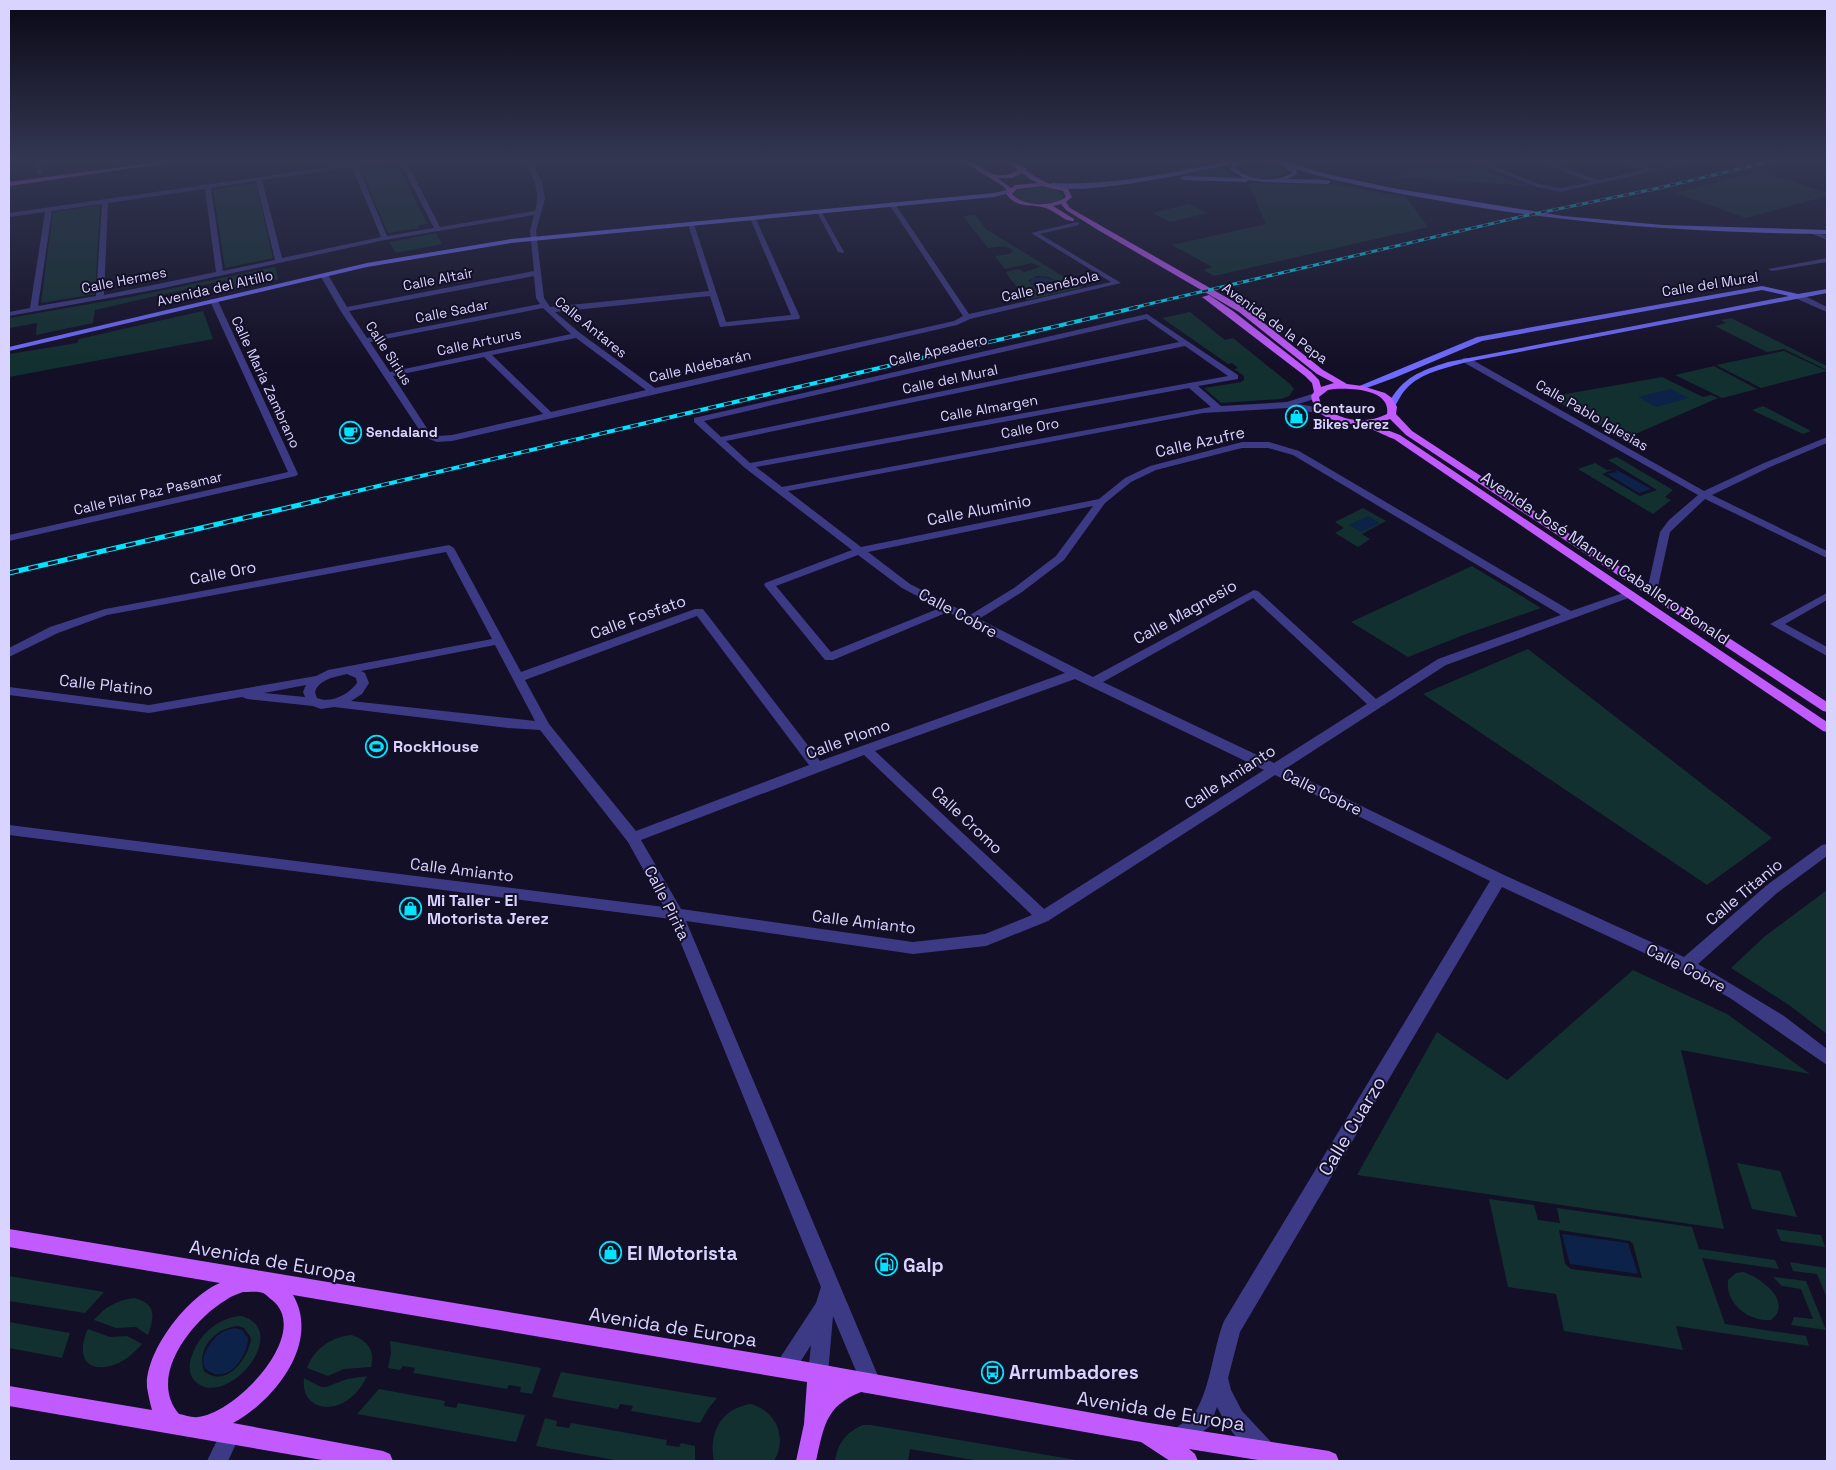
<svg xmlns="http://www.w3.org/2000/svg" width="1836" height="1470" font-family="'Space Grotesk',sans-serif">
<rect width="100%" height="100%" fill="#130f26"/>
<!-- green -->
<g fill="#12302f" fill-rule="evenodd">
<polygon points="541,159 603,159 547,170"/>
<polygon points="1458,159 1528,186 1414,178 1388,179"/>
<path d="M1257,161L1274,163L1288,170V172C1276,182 1246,180 1237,168L1243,163Z"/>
<polygon points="396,162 427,224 418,225 419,228 388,233 360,168"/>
<polygon points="1223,168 1237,177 1180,176"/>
<polygon points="1760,171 1827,193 1827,196 1746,218 1675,193"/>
<polygon points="256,183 273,258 225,268 213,189"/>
<polygon points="1248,183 1336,185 1406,197 1428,227 1214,276 1203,270 1212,267 1172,245 1266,224"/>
<path d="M1038,186L1053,188L1063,195L1062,198C1050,206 1026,206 1015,196L1018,190Z"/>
<polygon points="1189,204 1208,213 1170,222 1153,213"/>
<polygon points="100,205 95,294 41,303 53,212"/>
<path d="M975,215L986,229L1082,288L1027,300L1005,272L1019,269L1024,272L1040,267L1032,263L1005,269L995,256L1010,254L1013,250L1004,246L988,248L963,216ZM1037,276L1048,277L1057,281L1058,284L1050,289H1035V287L1028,281Z"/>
<polygon points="436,233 442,244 396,253 389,242"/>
<polygon points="275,267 279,279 228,291 225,280 95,310 93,323 36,335 37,323 9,328 9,318 130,297"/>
<polygon points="203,311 213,339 9,377 9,354 77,343 79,339"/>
<polygon points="1190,312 1225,340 1233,338 1290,384 1294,389 1289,396 1281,399 1221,403 1204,388 1241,382 1244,380 1244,376 1234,369 1238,368 1232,363 1228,364 1162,318"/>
<polygon points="1731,318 1827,366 1827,370 1784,349 1767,352 1715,326 1726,323 1721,320"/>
<polygon points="1784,351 1827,371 1761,388 1716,365"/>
<polygon points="1714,366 1757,389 1722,398 1675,375"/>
<polygon points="1662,377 1703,397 1711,395 1718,398 1624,439 1549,397"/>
<polygon points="1763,406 1811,431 1803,434 1752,410"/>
<polygon points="1617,457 1673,490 1665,497 1671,500 1653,514 1578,469 1595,463 1607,470 1612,470 1602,474 1640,496 1657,490 1608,460"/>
<polygon points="1363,508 1386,521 1362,534 1370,539 1358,547 1335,533 1344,528 1335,522"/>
<polygon points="1472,566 1541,608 1466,634 1408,657 1351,622"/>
<polygon points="1528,649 1772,838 1707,885 1423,694"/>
<polygon points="1827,890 1827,1034 1789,1005 1731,968 1764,937"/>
<polygon points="1633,970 1727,1014 1810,1074 1681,1050 1724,1229 1357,1175 1437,1032 1507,1080"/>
<polygon points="1737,1163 1780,1171 1797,1217 1752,1209"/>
<path d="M1489,1199L1534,1205L1538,1220L1560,1223L1557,1208L1692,1227L1699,1249L1775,1260L1779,1269L1702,1258L1725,1324L1806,1336L1809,1346L1676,1326L1683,1350L1564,1331L1556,1294L1508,1287ZM1559,1230L1630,1241L1633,1244L1642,1278L1571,1269L1565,1264Z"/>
<polygon points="1776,1229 1821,1235 1825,1247 1781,1241"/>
<polygon points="1790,1262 1827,1268 1827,1298 1817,1274 1793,1271"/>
<path d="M1743,1272C1760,1277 1794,1302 1771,1320C1749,1322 1725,1304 1728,1280L1736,1273Z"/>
<polygon points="9,1276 104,1292 85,1313 9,1301"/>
<polygon points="1773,1277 1806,1281 1826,1330 1791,1325 1794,1317 1813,1319 1801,1289 1782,1286"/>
<path d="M134,1298C156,1303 155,1316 148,1335L136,1327L116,1328L94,1320C105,1307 117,1300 134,1298Z"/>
<path d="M241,1316C291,1329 233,1403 200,1385C178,1373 196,1340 210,1329C219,1321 229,1317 241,1316ZM238,1326L244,1328L251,1338C249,1359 225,1389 204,1371C196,1348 216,1328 238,1326Z"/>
<polygon points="9,1322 70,1333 62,1358 9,1348"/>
<path d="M88,1329L110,1337L127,1336L142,1344C133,1354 123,1363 110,1366C81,1373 78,1349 88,1329Z"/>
<path d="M351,1335C366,1339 376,1350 371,1367L344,1369L328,1376L307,1368C314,1349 331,1337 351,1335Z"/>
<polygon points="390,1341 541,1368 532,1394 520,1392 521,1387 509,1385 507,1389 413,1373 415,1368 403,1366 400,1370 388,1368 391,1353"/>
<polygon points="561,1372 717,1398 708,1409 700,1423 631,1411 633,1406 620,1404 618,1409 552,1397"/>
<path d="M367,1376C362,1387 354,1397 343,1403C322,1413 301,1403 304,1378L321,1387H326L347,1379Z"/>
<polygon points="379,1389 445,1401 444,1406 456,1408 458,1403 525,1415 516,1442 357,1414"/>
<path d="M750,1404C776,1410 788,1438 774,1461H714C708,1433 721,1409 750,1404Z"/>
<polygon points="545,1418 557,1421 556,1426 569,1428 571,1423 667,1440 666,1445 679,1447 681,1443 695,1446 695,1461 620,1461 536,1446"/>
<path d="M863,1425H871L1082,1461H979L910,1449L908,1461H835C838,1443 846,1432 863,1425Z"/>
</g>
<!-- water -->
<g fill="#0c2248">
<path d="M1043,277L1055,280L1056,284C1047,292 1037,289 1030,282L1033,278Z"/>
<polygon points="1671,389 1689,398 1656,407 1638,397"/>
<polygon points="1615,470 1617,470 1651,489 1639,493 1607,474 1617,472"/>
<polygon points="1368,516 1380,523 1361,532 1349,525"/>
<polygon points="1562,1234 1628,1243 1638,1274 1570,1264"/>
<path d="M235,1328L242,1330L248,1338C248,1355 230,1383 210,1372C194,1364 210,1340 221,1333C225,1330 230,1329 235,1328Z"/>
</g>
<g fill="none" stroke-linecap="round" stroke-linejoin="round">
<!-- street -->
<g fill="#3d3a85" fill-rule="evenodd">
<polygon points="37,159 43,159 42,173 39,175 36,173"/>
<path d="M386,159H405L440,227L535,211C541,191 533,177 524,159H530L542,182L545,199L536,231L544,298L550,307L709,291L688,224L691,222L694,224L726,322L791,315L750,218L755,217L800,317L799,319L720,327L710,296L555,312L580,333L655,388L954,321L963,316L889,204L892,202L895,204L969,314L1111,282L1031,233L1077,222L1079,223V225L1040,234L1121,283L970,319L957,325L452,441L437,442L424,437L340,310L320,275L327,273L347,307L534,271L530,231L534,215L385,240L159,289L9,316V312L30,308L45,212L9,217V213ZM399,160L434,228L387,236L358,166ZM352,167L381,237L282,258L262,180ZM256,181L275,260L223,271L211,188ZM205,189L216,272L104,295L108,203ZM102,204L96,296L38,306L52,211ZM534,276L536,298L540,304L367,338L349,311ZM543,308L571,334L390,372L370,342ZM576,338L646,390L551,412L492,355ZM484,357L543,414L452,435L438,436L430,433L393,376Z"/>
<path d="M1467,159H1475L1539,184L1561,188L1591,182L1532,159H1540L1598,180L1645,170L1617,159C1630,159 1639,166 1651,168C1665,170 1688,158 1705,159L1561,192L1536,187Z"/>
<polygon points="816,210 821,211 844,252 843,253 838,252"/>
<polygon points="1812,230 1827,236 1827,240 1810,233 1809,232"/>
<polygon points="1827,258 1827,262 1772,271 1768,269"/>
<polygon points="1795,294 1801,294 1827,307 1827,312 1795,298"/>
<polygon points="211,299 218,301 298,474 296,476 9,541 9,535 288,472 210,301"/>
<path d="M1147,314L1238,375V379L1198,386L1221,406L1287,402L1315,393L1319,396L1318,398L1298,404L1322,408L1326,411L1322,414L1288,408L1203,413L788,491L861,547L1099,499L1125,478L1150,466L1242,442H1269L1299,451L1571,611L1626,592H1634L1635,594L1634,596L1446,665L1285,769L1504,875L1684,957L1767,885L1822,845L1827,844V856L1777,893L1698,964L1784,1016L1827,1049V1065L1730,998L1681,970L1502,887L1240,1332L1228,1378L1231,1390L1242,1411L1273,1444L1276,1451L1273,1458L1266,1461C1245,1453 1227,1427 1217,1407L1210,1426L1186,1445L1179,1448L1172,1445L1169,1438C1174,1425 1189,1422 1196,1411C1211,1385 1213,1349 1224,1321L1490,881L1275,775L1048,921L986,946L913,954L686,921L881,1383L878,1390L871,1393L864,1390L833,1316L828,1374L825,1381L818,1384L811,1381L808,1374L811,1345L792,1375L785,1378L778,1375L775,1368L778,1361L816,1303L821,1287L671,919L9,835V825L664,907L628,842L540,730L508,728L334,707L321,709L313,706L247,699L242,697L149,713L9,695V687L149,705L316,676L328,670L492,639L446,552L107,615L58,633L9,657V648L50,627L105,609L449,545L454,548L521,672L695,609H703L820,761L1065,673L948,612L833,660H825L764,585L765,583L852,550L745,468L694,422V418ZM1146,319L1179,342L721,437L704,421ZM1185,346L1228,376L750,463L726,441ZM1189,388L1211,407L782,487L756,467ZM1242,448H1268L1293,455L1561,615L1438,659L1376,699L1258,591L1254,590L1093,677L979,619L1022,592L1064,560L1105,503L1131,482L1156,470ZM1093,506L1056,556L1014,588L970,615L910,584L868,552ZM858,555L902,588L940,608L831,652L776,586ZM1253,598L1367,704L1274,763L1103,682ZM697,616L809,765L636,831L549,724L525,680ZM495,645L535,721L351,701L362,694L369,683L365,673L361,671ZM347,674L356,678L357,683C349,694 331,704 317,698L315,692C319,679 335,677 347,674ZM1075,679L1264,770L1044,909L875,751ZM306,685L303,692L305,697L264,693ZM864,755L1032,915L985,934L913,942L681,909L641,840Z"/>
<polygon points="1463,358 1469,358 1704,491 1764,463 1827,437 1827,443 1770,467 1712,495 1827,551 1827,558 1705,499 1670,532 1657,591 1652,594 1648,593 1647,591 1660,532 1669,520 1698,495 1463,362"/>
<polygon points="1827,593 1827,600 1785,624 1827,647 1827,656 1770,624"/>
<polygon points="231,1423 238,1426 241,1433 228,1461 207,1461 224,1426"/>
</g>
<!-- secondary -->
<g fill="#6f6bff" fill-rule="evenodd">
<path d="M1241,159H1277L1322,173L1392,188L1563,216L1663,225L1827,230V234C1696,233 1566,224 1436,200C1389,192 1341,183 1296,169L1297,174L1288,179L1328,180L1331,182L1328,184L1263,182L1249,180L1246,182L1183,180L1180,178L1183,176L1243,178L1230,169L1232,164C1201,171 1072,199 1049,185L1052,183C1117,186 1178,171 1241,159ZM1253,161L1281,164L1292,173C1277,183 1248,181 1235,168L1240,163Z"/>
<polygon points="1011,189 1014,191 1013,192 994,197 511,243 367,267 9,351 9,347 367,263 511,239 994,193"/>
<path d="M1762,286L1798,294L1827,289V293L1467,362C1446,368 1420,373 1406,389C1401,394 1399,400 1395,406L1392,407L1388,404C1403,377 1420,371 1448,362L1789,296L1762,290L1482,341L1394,378L1361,390L1357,387L1477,337Z"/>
</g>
<!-- primary -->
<g fill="#c25bff" fill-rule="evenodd">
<polygon points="181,159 195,159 9,186 9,182"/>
<path d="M959,159C981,158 989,187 1018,170L1006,159H1012L1023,167L1026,168V170C1039,181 1052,185 1068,189L1072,197L1066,202L1070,208L1245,308L1323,370L1347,384L1362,386L1385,393L1392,398L1397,407L1396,414L1412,431L1827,702V712L1823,711L1406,435L1390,419L1374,425L1400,435L1827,722V732L1823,731L1394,439C1383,435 1372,428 1361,426C1340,421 1316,422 1311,396L1314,392L1312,383L1305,376L1202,297L1209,295L1233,311L1311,372L1319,380L1321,387L1334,383L1317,374L1239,312L1098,230L1066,210L1061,204L1053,206L1074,219V221C1064,222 1056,211 1046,208C1030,203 1019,210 1006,194L1008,191L1003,186ZM1022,173L1031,180L1038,183L1015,185L1011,188L997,178H1012ZM1042,186L1063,191L1066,197C1052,207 1024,207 1012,194L1017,189ZM1334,389C1351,388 1391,389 1387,414C1365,425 1340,421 1321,405L1319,397L1328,390Z"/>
<path d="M9,1229L785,1358L1143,1422L1329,1451L1336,1454L1339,1461H1264L1189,1449L1195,1454L1198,1461H1170L1141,1442L861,1392C825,1406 824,1427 816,1461H796L804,1424L807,1382L293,1295C321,1343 274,1401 233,1423L383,1451L390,1454L393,1461H328L9,1406V1386L152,1410C150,1403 148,1394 147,1387C145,1351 188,1296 220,1283L9,1247ZM243,1292C249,1292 258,1291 263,1293C266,1294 269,1298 272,1300C313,1333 236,1413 198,1417C192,1418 185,1415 179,1414C147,1377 192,1320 226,1300C231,1296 238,1294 243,1292Z"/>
</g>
<defs>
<polyline id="rail-far2" points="1132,308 1524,216 1659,188 1781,159"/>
<polyline id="rail-far1" points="319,500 1138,307"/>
<polyline id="rail" points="9,573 325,499"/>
</defs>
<!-- rail-far2 casing -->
<use href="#rail-far2" stroke="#00e5ff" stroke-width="3"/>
<!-- rail-far1 casing -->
<use href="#rail-far1" stroke="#00e5ff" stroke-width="4"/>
<!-- rail casing -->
<use href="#rail" stroke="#00e5ff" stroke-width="5"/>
<!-- rail-far2 -->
<use href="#rail-far2" stroke="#130f26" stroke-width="2" stroke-dasharray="6" stroke-linecap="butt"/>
<!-- rail-far1 -->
<use href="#rail-far1" stroke="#130f26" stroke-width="2.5" stroke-dasharray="8" stroke-linecap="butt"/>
<!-- rail -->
<use href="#rail" stroke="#130f26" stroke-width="3" stroke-dasharray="10" stroke-linecap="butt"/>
</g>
<!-- sky -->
<linearGradient id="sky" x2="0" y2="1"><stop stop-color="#0a0815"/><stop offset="0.44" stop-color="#333752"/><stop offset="1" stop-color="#333752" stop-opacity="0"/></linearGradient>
<rect width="1836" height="365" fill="url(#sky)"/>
<!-- icons -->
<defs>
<symbol id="shop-ring" viewBox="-11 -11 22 22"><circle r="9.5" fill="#130f26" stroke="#00e5ff" stroke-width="1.5"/><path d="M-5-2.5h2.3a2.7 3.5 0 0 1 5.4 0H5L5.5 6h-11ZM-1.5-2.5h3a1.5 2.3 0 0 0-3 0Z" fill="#00e5ff"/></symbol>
<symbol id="cafe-ring" viewBox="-11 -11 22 22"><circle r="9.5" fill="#130f26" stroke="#00e5ff" stroke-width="1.5"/><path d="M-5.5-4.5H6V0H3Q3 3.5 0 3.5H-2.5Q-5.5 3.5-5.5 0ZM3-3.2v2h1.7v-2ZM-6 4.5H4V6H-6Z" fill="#00e5ff"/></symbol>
<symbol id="stadium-ring" viewBox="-11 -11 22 22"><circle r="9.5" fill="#130f26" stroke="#00e5ff" stroke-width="1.5"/><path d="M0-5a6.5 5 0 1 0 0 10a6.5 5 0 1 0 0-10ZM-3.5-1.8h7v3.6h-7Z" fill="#00e5ff"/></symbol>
<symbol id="fuel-ring" viewBox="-11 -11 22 22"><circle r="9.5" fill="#130f26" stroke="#00e5ff" stroke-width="1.5"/><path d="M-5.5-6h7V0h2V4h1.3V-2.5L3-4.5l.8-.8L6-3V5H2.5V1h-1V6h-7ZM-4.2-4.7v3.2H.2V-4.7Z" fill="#00e5ff"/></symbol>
<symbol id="bus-ring" viewBox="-11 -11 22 22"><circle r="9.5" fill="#130f26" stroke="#00e5ff" stroke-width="1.5"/><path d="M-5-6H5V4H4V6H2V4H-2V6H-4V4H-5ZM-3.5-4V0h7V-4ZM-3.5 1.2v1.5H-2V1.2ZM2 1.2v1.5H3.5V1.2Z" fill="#00e5ff"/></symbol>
</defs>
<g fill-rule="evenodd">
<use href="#shop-ring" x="1284" y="404" width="25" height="25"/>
<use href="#cafe-ring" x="338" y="420" width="25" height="25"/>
<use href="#stadium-ring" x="364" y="734" width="25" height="25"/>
<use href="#shop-ring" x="398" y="896" width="25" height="25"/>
<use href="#shop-ring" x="598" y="1240" width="25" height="25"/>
<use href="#fuel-ring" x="874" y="1252" width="25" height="25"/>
<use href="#bus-ring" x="980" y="1360" width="25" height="25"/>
</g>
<g text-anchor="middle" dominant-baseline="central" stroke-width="4" stroke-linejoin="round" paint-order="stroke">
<!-- far-street labels -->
<g font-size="14" fill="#d9d4ff" stroke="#130f26">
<text transform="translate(438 279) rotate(-11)">Calle Altair</text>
<text transform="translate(124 280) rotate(-11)">Calle Hermes</text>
<text transform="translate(1710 284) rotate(-9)">Calle del Mural</text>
<text transform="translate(1050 286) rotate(-13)">Calle Denébola</text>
<text transform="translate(215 288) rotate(-13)">Avenida del Altillo</text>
<text transform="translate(452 311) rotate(-11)">Calle Sadar</text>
<text transform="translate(1275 323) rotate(36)">Avenida de la Pepa</text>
<text transform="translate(591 327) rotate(39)">Calle Antares</text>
<text transform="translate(479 342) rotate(-12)">Calle Arturus</text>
<text transform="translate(938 350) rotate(-13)">Calle Apeadero</text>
<text transform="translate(389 353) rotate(57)">Calle Sirius</text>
<text transform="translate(700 366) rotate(-13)">Calle Aldebarán</text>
<text transform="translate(950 379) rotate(-12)">Calle del Mural</text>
<text transform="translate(266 382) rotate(65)">Calle María Zambrano</text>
<text transform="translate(989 408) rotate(-10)">Calle Almargen</text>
<text transform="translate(1592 415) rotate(30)">Calle Pablo Iglesias</text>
<text transform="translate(1030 428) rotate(-11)">Calle Oro</text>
<text transform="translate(148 493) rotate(-13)">Calle Pilar Paz Pasamar</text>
</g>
<!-- far-poi labels -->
<g font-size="14" font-weight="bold" fill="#d9d4ff" stroke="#130f26" text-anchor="start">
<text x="1313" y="408">Centauro<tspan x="1313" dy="16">Bikes Jerez</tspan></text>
<text x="366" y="432">Sendaland</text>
</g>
<!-- street labels -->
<g font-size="16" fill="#d9d4ff" stroke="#130f26">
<text transform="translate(1200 442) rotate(-13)">Calle Azufre</text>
<text transform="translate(979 510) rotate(-11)">Calle Aluminio</text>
<text transform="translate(1605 558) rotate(34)">Avenida José Manuel Caballero Bonald</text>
<text transform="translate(223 573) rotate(-11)">Calle Oro</text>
<text transform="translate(1185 612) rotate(-29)">Calle Magnesio</text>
<text transform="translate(958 613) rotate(28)">Calle Cobre</text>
<text transform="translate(638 617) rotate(-20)">Calle Fosfato</text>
<text transform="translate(106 685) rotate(6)">Calle Platino</text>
<text transform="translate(848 739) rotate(-20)">Calle Plomo</text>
<text transform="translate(1230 777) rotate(-33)">Calle Amianto</text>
<text transform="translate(1322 792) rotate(26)">Calle Cobre</text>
<text transform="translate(967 820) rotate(43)">Calle Cromo</text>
<text transform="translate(462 870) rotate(7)">Calle Amianto</text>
<text transform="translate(1744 892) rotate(-40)">Calle Titanio</text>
<text transform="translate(667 903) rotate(63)">Calle Pirita</text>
<text transform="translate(864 922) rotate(7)">Calle Amianto</text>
<text transform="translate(1686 968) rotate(27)">Calle Cobre</text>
</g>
<!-- poi labels -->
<g font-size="16" font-weight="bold" fill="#d9d4ff" stroke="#130f26" text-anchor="start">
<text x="393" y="746">RockHouse</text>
<text x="427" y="900">Mi Taller - El<tspan x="427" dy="18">Motorista Jerez</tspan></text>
</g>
<!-- near-street labels -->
<g font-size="19" fill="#d9d4ff" stroke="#130f26">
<text transform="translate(1352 1126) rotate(-59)">Calle Cuarzo</text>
<text transform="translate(273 1261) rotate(10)">Avenida de Europa</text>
<text transform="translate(673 1327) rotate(9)">Avenida de Europa</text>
<text transform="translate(1161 1411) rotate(9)">Avenida de Europa</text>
</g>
<!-- near-poi labels -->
<g font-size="19" font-weight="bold" fill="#d9d4ff" stroke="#130f26" text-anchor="start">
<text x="627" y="1253">El Motorista</text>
<text x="903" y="1265">Galp</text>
<text x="1009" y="1372">Arrumbadores</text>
</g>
</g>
<!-- border -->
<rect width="1836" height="1470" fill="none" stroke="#d9d4ff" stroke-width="20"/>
</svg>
